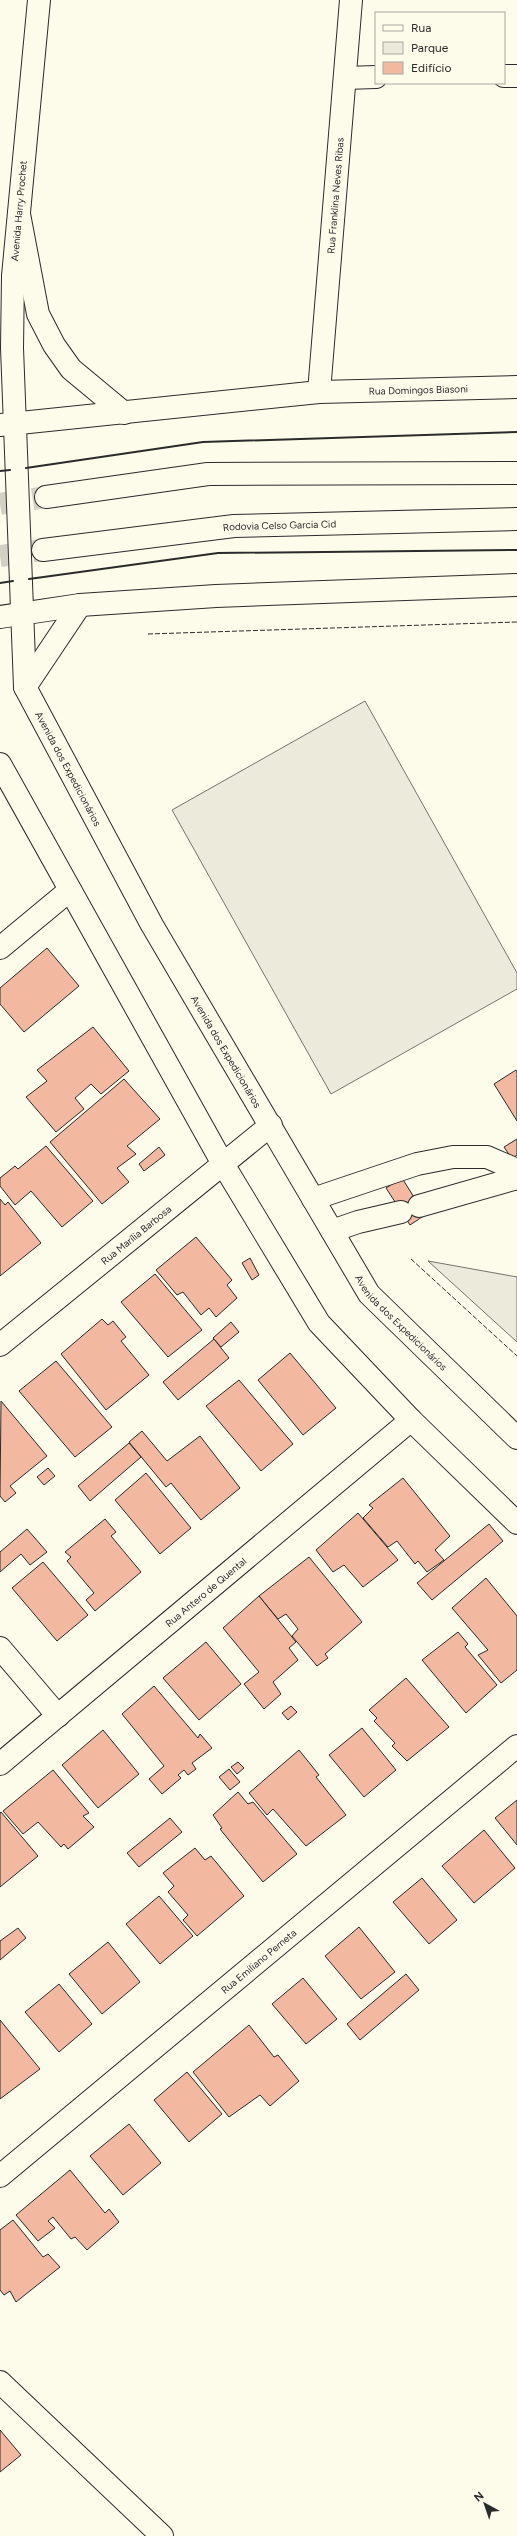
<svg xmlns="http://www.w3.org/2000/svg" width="517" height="2536" font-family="Figtree,sans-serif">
<rect width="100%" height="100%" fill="#fdfbea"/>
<!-- green -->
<g fill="#ecebdb" stroke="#74746e">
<polygon points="365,701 517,973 517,989 331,1094 172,810"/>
<polygon points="428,1261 517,1277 517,1342"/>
</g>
<!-- building -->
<g fill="#f2b8a0" stroke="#2b2b2b">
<polygon points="47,948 79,986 24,1032 0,1004 0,988"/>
<polygon points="93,1027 129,1071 101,1094 91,1084 75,1098 84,1109 56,1132 26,1097 47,1081 37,1070"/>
<polygon points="516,1070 517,1072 517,1121 494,1084"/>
<polygon points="124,1079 160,1119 127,1146 136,1154 117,1168 129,1182 102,1204 50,1142"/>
<polygon points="517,1139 517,1155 512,1159 504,1147"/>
<polygon points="46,1146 93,1201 62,1227 31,1191 15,1205 0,1186 0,1178 15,1166 18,1169"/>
<polygon points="159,1147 165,1155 144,1171 139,1164"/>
<polygon points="402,1178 425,1215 410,1225 386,1188"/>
<polygon points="0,1199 5,1205 8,1202 41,1243 0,1276"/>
<polygon points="196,1237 232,1280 227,1285 237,1298 216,1317 209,1308 201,1315 183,1292 177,1295 156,1270"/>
<polygon points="250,1258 259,1275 252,1280 242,1263"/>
<polygon points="155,1274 202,1330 168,1357 121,1302"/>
<polygon points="102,1319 108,1325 113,1321 126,1337 121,1341 149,1375 106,1410 61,1354"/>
<polygon points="231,1322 239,1332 221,1347 213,1338"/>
<polygon points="214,1339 229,1358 178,1400 163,1382"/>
<polygon points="290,1353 336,1408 303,1435 258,1380"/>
<polygon points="56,1361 112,1427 75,1457 19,1391"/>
<polygon points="239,1380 293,1444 261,1471 206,1406"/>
<polygon points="1,1401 47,1456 10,1486 16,1493 5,1502 0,1496"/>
<polygon points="142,1431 167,1461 200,1436 240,1488 201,1520 171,1483 166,1487 129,1442"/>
<polygon points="129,1443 141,1457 90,1501 78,1486"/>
<polygon points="48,1468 55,1476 44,1485 37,1477"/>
<polygon points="146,1473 191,1528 160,1554 115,1500"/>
<polygon points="403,1478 450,1536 435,1550 444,1560 427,1572 418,1561 415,1564 397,1541 388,1547 363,1518 373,1508 369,1505"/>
<polygon points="358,1513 398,1560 363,1587 344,1565 333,1572 316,1550"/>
<polygon points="105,1519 116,1532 111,1536 141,1572 95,1611 86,1600 94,1593 67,1561 71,1557 65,1552"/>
<polygon points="489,1524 503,1541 432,1600 417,1583"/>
<polygon points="27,1529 47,1552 30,1565 21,1554 0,1572 0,1552"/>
<polygon points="309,1557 362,1622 325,1654 328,1658 317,1666 292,1636 298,1629 286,1614 278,1619 259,1596"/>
<polygon points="43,1562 88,1615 57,1641 12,1588"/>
<polygon points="486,1578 517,1616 517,1670 501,1683 478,1655 488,1650 452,1608"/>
<polygon points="259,1596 296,1642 289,1648 298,1660 273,1682 281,1694 264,1709 244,1684 259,1672 223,1628"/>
<polygon points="458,1632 468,1644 465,1647 497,1685 466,1713 422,1660"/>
<polygon points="206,1642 241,1684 199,1720 163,1678"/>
<polygon points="406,1678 449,1727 407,1761 392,1746 395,1743 374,1721 377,1718 369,1710"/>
<polygon points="154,1686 198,1738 200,1734 212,1748 192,1763 196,1769 188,1775 184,1770 178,1775 181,1778 162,1794 149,1779 164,1766 122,1714"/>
<polygon points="291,1706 297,1712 288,1720 282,1713"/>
<polygon points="362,1728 396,1770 364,1797 329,1755"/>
<polygon points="103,1730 139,1774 98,1808 62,1765"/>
<polygon points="299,1750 319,1775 316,1777 346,1815 306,1846 273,1809 267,1815 249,1793"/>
<polygon points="238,1762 244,1768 237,1774 231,1767"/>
<polygon points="229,1769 240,1782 230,1790 219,1777"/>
<polygon points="53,1770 89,1813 83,1816 94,1827 68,1849 64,1844 61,1847 38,1822 23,1834 3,1811"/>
<polygon points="238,1792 248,1804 253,1802 297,1854 263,1882 220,1829 222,1828 213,1815"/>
<polygon points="517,1800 517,1845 495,1818"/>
<polygon points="1,1812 38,1856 0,1887 0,1813"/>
<polygon points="170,1818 182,1832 139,1867 127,1853"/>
<polygon points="484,1830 515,1868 474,1903 442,1866"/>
<polygon points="195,1848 205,1860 211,1856 244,1896 197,1936 183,1920 188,1915 168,1892 174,1886 163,1873"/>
<polygon points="422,1878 457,1920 429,1944 393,1902"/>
<polygon points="159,1896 193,1936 160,1964 126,1924"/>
<polygon points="359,1927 395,1972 361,1999 325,1956"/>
<polygon points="18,1928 26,1938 0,1960 0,1941"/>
<polygon points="108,1942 140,1982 102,2014 69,1974"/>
<polygon points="406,1974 419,1990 360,2040 347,2024"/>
<polygon points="303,1978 337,2019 306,2044 272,2004"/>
<polygon points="59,1984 92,2024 59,2052 25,2012"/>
<polygon points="0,2020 40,2069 0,2099"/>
<polygon points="249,2025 274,2057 278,2055 299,2081 270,2106 260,2095 229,2117 193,2072"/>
<polygon points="187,2072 222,2114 189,2142 154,2100"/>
<polygon points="129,2124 161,2163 123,2195 90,2156"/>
<polygon points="70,2170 105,2213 109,2209 119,2222 87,2250 75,2237 71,2239 53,2217 48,2221 55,2228 38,2241 16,2215"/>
<polygon points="13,2220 43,2257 48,2254 60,2267 16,2302 10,2291 4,2295 0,2290 0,2230"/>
<polygon points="0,2430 21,2455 0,2472"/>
</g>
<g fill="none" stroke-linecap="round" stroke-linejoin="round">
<!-- highway-tunnel -->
<g stroke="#d3d1c4" stroke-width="22" stroke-dasharray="22 11" stroke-linecap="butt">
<polyline points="0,504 46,497"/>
<polyline points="0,556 43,550"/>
</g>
<defs>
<g id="minor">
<path id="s1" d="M39,0L13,276L12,348L25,687L152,925L369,1294L517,1438"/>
<polyline points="504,76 517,76"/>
<polyline points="345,78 376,77"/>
<path id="s2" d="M319,392L351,0"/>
<polyline points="0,764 223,1164 319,1323 411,1420 517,1523"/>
<polyline points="0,948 70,890"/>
<polyline points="313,1199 417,1164 453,1157 487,1157 517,1170"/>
<polyline points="419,1206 517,1178"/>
<polyline points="332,1231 358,1222 401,1212"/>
<path id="s3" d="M0,1345L271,1125"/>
<polyline points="0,1648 58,1716"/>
<path id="s4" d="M0,1764L411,1420"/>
<path id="s5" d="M0,2176L517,1746"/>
<polyline points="0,2382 162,2536"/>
</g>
<g id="major">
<polyline points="19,214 38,314 54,345 71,369 124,413"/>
<path id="s6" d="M0,425L319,392L517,387"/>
<polyline points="0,617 80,605 216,596 517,585"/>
<polyline points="25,687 80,605"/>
</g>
<g id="highway">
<polyline points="46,497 208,474 517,473"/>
<path id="s7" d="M43,550L234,526L517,519"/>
</g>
</defs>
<!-- minor casing -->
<use href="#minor" stroke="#2b2b2b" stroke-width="24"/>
<!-- major casing -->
<use href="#major" stroke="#2b2b2b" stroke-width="24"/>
<!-- highway casing -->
<use href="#highway" stroke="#2b2b2b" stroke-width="24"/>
<!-- minor -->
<use href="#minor" stroke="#fdfbea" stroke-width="22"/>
<!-- major -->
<use href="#major" stroke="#fdfbea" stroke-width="22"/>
<!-- highway -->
<use href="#highway" stroke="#fdfbea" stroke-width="22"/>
<!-- fence -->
<g stroke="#2b2b2b" stroke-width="1" stroke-dasharray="5 2" stroke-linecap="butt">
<polyline points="148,634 517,622"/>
<polyline points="411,1259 517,1356"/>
</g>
<!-- wall -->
<g stroke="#2b2b2b" stroke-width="2">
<polyline points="26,468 203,442 517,432"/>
<polyline points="0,471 10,470"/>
<polyline points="29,579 218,553 517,550"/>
<polyline points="0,583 13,581"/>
</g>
</g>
<g text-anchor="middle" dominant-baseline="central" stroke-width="3" stroke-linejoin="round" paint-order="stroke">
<!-- street labels -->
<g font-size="10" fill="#2b2b2b" stroke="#fdfbea">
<text stroke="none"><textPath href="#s2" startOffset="197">Rua Franklina Neves Ribas</textPath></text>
<text transform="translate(19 211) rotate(-85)">Avenida Harry Prochet</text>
<text stroke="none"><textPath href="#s6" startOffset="420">Rua Domingos Biasoni</textPath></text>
<text stroke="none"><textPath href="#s7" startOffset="238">Rodovia Celso Garcia Cid</textPath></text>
<text stroke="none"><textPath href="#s1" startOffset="781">Avenida dos Expedicionários</textPath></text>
<text stroke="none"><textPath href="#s1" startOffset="1105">Avenida dos Expedicionários</textPath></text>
<text stroke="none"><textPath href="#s3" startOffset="175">Rua Marília Barbosa</textPath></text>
<text stroke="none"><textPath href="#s1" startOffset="1429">Avenida dos Expedicionários</textPath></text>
<text stroke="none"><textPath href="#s4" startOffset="268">Rua Antero de Quental</textPath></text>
<text stroke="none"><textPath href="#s5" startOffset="336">Rua Emiliano Perneta</textPath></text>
</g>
</g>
<!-- legend -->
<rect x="375" y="12" width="130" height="72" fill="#fdfbea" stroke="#a9a89e"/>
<rect x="383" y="25" width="20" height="6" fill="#fdfbea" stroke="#a9a89e"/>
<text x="411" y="32" font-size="12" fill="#2b2b2b">Rua</text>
<rect x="383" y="42" width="20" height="12" fill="#ecebdb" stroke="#a9a89e"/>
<text x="411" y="52" font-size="12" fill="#2b2b2b">Parque</text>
<rect x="383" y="62" width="20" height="12" fill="#f2b8a0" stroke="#a9a89e"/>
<text x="411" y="72" font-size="12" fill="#2b2b2b">Edifício</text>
<!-- north arrow -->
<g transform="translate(485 2504) rotate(320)" stroke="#fdfbea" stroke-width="3" paint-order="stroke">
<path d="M0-3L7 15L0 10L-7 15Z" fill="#2b2b2b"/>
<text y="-6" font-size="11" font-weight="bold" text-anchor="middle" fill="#2b2b2b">N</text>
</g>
</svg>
